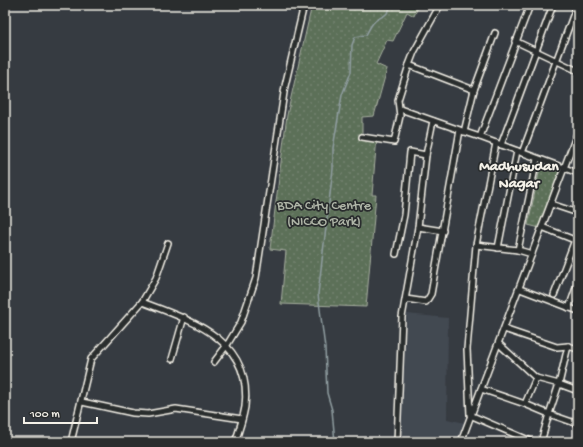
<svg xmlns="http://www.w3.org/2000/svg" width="583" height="447" font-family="'Gochi Hand',sans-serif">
<defs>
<pattern id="park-dots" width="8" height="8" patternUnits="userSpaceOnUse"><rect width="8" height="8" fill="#5c6f59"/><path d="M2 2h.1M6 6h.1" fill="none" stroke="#748471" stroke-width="1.8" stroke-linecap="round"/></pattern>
</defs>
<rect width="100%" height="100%" fill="#363b41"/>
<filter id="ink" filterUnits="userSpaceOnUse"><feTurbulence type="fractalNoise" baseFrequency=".025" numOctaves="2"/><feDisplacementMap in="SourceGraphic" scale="8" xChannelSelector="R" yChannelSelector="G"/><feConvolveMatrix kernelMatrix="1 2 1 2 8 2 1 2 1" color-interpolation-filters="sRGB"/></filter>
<g filter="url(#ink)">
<!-- built -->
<polygon fill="#424851" points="407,314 448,318 447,419 465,423 458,442 400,442"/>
<!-- park -->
<g fill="url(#park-dots)" stroke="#a8b0a0">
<polygon points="312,5 419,5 414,16 407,12 393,41 387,40 376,64 387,69 374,116 362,117 362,135 377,137 372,195 376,195 366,307 281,304 286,251 270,249 287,115"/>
<polygon points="541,163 561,170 540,228 528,225"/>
</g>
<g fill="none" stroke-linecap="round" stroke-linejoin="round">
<!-- stream -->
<path stroke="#919fa2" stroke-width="1.5" d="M335,442L332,410L327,393L325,348L318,294L333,169V148L342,95L351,72L352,45L355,37L366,35C368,31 370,27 373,23C380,15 387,19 391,5"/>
<defs>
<g id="minor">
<polyline points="515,41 578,71"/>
<polyline points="409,65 474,90"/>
<polyline points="400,109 460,130 431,294 426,302 406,299"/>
<polyline points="462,131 480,137"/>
<polyline points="464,132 474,90 495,33"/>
<polyline points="362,137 394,142 400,116 398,100 409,65 414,52 440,5"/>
<polyline points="496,143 480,137 530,5"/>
<polyline points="501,145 553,5"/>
<polyline points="522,153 577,5"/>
<polyline points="551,204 578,213"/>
<polyline points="418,227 443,231"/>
<polyline points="542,227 577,241"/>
<polyline points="476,245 518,250 532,254"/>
<polyline points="498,248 517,151"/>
<polyline points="518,250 537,159"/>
<polyline points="396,254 404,215 410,152 426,155"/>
<polyline points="520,289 578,311"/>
<polyline points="554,295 575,240"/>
<path d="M142,302C193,321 253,340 245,407C243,418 239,431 235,442"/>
<polyline points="569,308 578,282"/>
<polyline points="504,329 557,347 568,346 578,349"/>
<polyline points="499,344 536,378"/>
<polyline points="172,359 184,317"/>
<polyline points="214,362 227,345 241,322 256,278 285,86 304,5"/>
<polyline points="481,389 525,404"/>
<polyline points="578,391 559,384 549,414 578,424"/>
<polyline points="82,402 133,413 148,414 176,409 242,419"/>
<polyline points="71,442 91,359 142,302 156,278 168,243"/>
<polyline points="397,442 402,317 418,227 426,155 433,121"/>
<polyline points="461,442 578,131"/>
<polyline points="533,442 470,415 467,349 476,245 496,143 578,173"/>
<polyline points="541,442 549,414 525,404 536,378 559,384 568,346"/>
</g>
</defs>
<!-- minor casing -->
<use href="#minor" stroke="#f4f1e8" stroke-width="8"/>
<!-- minor -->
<use href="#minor" stroke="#2a2d2e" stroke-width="5"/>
</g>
</g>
<g text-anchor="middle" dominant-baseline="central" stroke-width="3.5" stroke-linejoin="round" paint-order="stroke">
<!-- park labels -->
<g font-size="14" fill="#b0b6a8" stroke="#2a2d2e">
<text x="324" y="206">BDA City Centre<tspan x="324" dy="16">(NICCO Park)</tspan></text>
</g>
<!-- neighbourhood labels -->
<g font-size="15" font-weight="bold" fill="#f4f1e8" stroke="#2a2d2e">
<text x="519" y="167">Madhusudan<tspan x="519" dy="17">Nagar</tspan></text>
</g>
</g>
<!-- margin -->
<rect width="583" height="447" fill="none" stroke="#2a2d2e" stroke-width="20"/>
<rect x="10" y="10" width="563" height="427" fill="none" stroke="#f4f1e8" stroke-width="1.5" filter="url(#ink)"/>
<!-- scale -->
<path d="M24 417v6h73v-6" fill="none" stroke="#f4f1e8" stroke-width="2"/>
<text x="30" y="417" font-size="12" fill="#f4f1e8" stroke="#2a2d2e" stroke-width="3" paint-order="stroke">100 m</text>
</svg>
